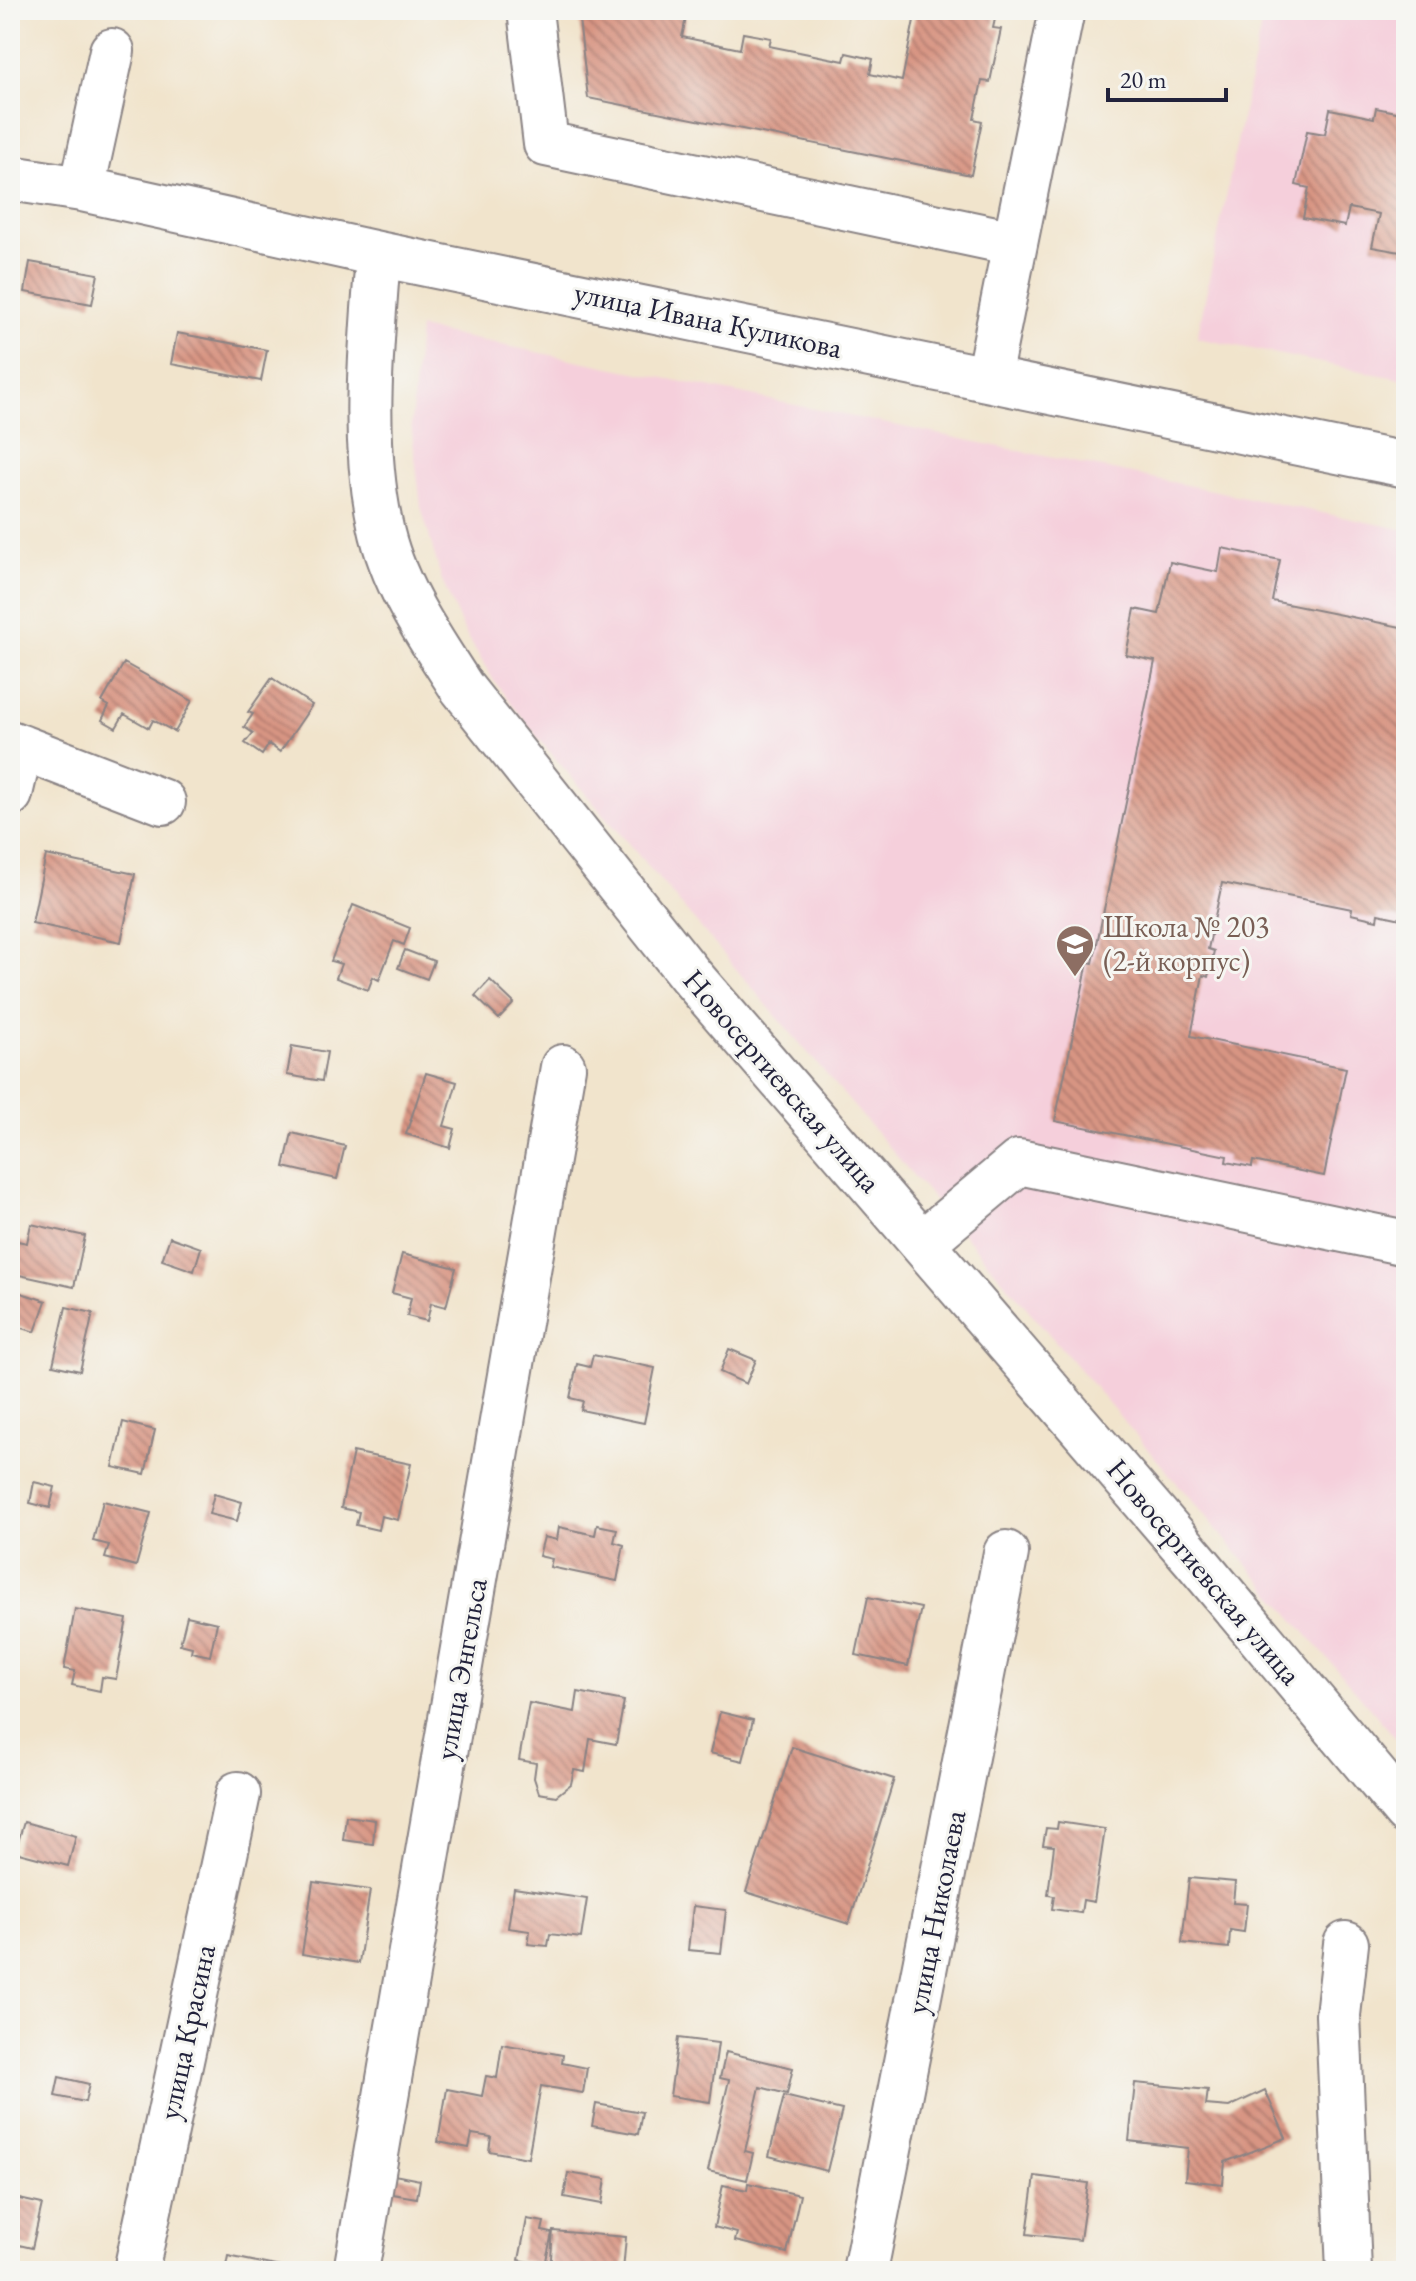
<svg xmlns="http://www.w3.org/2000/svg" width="1416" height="2281" font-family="'EB Garamond',serif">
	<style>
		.built { fill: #f5cfdb }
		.building { fill: url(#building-back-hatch) }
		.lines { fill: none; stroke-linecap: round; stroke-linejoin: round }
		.minor-casing { stroke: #8a8384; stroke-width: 48 }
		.minor { stroke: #fff; stroke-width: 44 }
		.labels { text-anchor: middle; stroke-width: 6; stroke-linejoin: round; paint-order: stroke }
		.street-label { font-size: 30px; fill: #22223b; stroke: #f6f6f2 }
		.education-label { font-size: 30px; fill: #785e54; stroke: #f6f6f2; text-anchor: start }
	</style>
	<defs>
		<pattern id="building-back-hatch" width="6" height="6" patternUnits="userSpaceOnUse" patternTransform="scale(2)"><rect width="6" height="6" fill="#d89583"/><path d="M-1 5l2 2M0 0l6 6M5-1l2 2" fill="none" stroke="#af796c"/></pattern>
	</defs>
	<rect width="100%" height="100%" fill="#f6f6f2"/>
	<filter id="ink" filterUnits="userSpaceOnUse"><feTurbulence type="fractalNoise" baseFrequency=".0125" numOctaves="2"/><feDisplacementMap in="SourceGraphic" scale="16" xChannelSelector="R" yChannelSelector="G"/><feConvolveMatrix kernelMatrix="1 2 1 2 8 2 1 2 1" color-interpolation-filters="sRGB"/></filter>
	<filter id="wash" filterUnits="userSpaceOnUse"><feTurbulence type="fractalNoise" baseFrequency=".006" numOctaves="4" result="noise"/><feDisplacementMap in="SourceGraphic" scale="32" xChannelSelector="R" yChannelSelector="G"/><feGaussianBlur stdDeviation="1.8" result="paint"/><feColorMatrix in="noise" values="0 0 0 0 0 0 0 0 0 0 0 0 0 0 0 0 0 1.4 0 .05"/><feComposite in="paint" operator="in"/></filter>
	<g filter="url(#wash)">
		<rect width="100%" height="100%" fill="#f1e4cc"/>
		<path class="built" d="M1264,10H1406V380L1197,338Z
			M419,328L1406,530V1750L537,737L494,681L464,631L442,581L421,507L411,424Z"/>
		<g id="blocks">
			<path class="building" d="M578,10H665L666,14L686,18L682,37L740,49L743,33L771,38L769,46L844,61L846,53L873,59L870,74L902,81L916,10H997L993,28L1001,29L990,82L982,81L974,119L982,121L971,175L588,98Z
				M1376,108L1406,114V253L1372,247L1379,214L1349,208L1345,226L1303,218L1309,188L1296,185L1307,131L1325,134L1330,109L1374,118Z
				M30,262L98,274L92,304L25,292Z
				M177,333L267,350L261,381L171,364Z
				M1222,548L1280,560L1272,601L1406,628V920L1378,914L1377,920L1351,914L1352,909L1222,883L1208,949L1214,951L1208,977L1203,975L1191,1036L1346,1068L1324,1176L1253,1161L1252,1167L1226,1162L1227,1156L1055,1121L1088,962L1093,963L1155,661L1126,655L1135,609L1159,614L1170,562L1218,572Z
				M124,663L192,701L175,732L153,720L149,728L124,714L116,728L102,720L109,706L102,702Z
				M272,678L312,705L280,752L269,744L262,755L245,743L253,733L244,727L253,714L248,712Z
				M46,855L135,874L121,942L32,923Z
				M353,905L410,928L404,945L394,941L379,980L373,977L368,990L336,978L341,964L331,961Z
				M405,950L434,961L427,979L398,968Z
				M490,980L514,1003L499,1019L475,996Z
				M292,1046L327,1052L322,1081L287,1075Z
				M426,1073L457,1082L444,1126L455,1129L450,1148L406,1134Z
				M292,1133L345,1146L337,1179L284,1167Z
				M31,1224L85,1236L74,1287L10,1273L13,1240L27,1243Z
				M170,1237L201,1248L194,1271L162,1260Z
				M402,1254L456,1268L446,1307L431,1303L427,1321L407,1316L411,1298L392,1293Z
				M12,1290L46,1301L35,1332L10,1324Z
				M66,1307L93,1313L80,1371L53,1365Z
				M729,1349L756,1360L746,1384L720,1372Z
				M593,1355L655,1368L644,1423L581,1410L583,1401L570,1398L577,1364L590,1367Z
				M123,1422L155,1430L145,1474L113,1467Z
				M353,1452L411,1464L398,1520L381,1516L378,1530L356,1525L359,1512L341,1508Z
				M34,1482L55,1487L50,1508L30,1503Z
				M214,1494L242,1502L237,1521L209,1514Z
				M103,1501L151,1513L136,1566L105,1558L109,1545L93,1541Z
				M597,1525L617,1529L614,1542L624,1545L617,1581L550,1567L552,1559L539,1556L544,1537L557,1540L559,1527L595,1535Z
				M868,1597L921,1608L908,1666L856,1655Z
				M75,1609L127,1619L116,1679L102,1677L100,1691L72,1685L75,1671L64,1669Z
				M187,1616L217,1623L210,1656L191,1652L192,1647L180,1644Z
				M578,1692L624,1701L616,1744L590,1739L585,1772L574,1770L571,1784L556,1796L539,1793L534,1778L536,1763L519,1760L529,1703L575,1712Z
				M720,1712L753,1720L743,1761L710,1753Z
				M792,1747L894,1779L849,1924L746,1892Z
				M346,1816L375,1820L373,1844L343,1840Z
				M24,1822L76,1836L68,1866L15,1852Z
				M1058,1822L1105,1829L1094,1902L1083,1900L1081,1913L1052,1909L1054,1896L1048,1895L1054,1846L1043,1845L1046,1828L1057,1829Z
				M1189,1878L1235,1882L1233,1903L1247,1904L1244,1932L1230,1930L1229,1948L1182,1943Z
				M313,1882L370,1890L359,1963L302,1954Z
				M514,1888L587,1899L581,1938L550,1934L548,1946L528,1944L530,1931L508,1928Z
				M693,1906L726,1910L721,1953L688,1950Z
				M678,2038L718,2043L710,2102L670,2096Z
				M502,2044L563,2055L562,2063L587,2068L583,2093L541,2086L528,2158L489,2151L491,2137L472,2134L469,2148L438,2142L447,2089L482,2096L486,2076L497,2078Z
				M726,2052L793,2068L787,2094L760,2087L745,2151L753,2153L747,2180L708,2171L729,2080L720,2078Z
				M59,2077L89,2084L85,2102L55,2096Z
				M1135,2083L1208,2090L1206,2105L1229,2107L1265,2090L1286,2138L1225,2162L1223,2184L1185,2180L1188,2148L1129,2141Z
				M784,2096L842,2110L827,2171L769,2156Z
				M596,2104L642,2112L638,2134L592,2126Z
				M568,2173L606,2179L602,2204L564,2197Z
				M389,2174L420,2180L417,2198L386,2193Z
				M1035,2176L1088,2183L1080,2240L1027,2234Z
				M748,2183L800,2195L787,2253L735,2241L737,2233L714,2227L723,2185L747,2190Z
				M10,2197L42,2204L32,2248L10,2243Z
				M527,2219L544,2222L542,2231L552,2233L545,2265L519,2260Z
				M553,2231L626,2237L623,2271H550Z
				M228,2256L296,2270V2271H225Z"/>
		</g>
	</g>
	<g filter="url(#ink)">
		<use href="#blocks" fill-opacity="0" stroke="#8a8384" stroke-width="2"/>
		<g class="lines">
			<defs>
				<path id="minor" d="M530,10L546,144L1014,243
					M10,178L82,189L378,254L1406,465
					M82,189L112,51
					M378,254C372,344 361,434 380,524C392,584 429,637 462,688L691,976L1195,1560L1406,1812
					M988,378L1062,10
					M10,743L163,802
					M10,794L21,747
					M922,1243L1019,1162L1406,1243
					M1346,1944L1338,2015L1349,2271
					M136,2271L238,1794
					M356,2271L563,1067
					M865,2271L1006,1553"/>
			</defs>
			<use href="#minor" class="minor-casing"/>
			<use href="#minor" class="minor"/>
		</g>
	</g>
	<defs>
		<symbol id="school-pin" viewBox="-11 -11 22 30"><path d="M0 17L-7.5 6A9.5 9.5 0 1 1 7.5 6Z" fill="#8d6e63" stroke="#f6f6f2"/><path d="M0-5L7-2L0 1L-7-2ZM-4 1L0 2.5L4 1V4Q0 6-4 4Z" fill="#fff"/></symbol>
	</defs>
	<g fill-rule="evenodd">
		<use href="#school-pin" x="1053" y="922" width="44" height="60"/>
	</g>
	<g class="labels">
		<g class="street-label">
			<text transform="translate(708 320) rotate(12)" y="10">улица Ивана Куликова</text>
			<text transform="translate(782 1081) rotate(49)" y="10">Новосергиевская улица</text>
			<text transform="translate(1204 1572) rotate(50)" y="10">Новосергиевская улица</text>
			<text transform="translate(461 1669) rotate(-80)" y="10">улица Энгельса</text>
			<text transform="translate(936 1912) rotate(-79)" y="10">улица Николаева</text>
			<text transform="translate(187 2032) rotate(-78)" y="10">улица Красина</text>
		</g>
		<g class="education-label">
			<text x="1103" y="937">Школа № 203<tspan x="1103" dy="34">(2-й корпус)</tspan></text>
		</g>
	</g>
	<rect width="1416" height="2281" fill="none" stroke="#f6f6f2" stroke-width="40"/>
	<path d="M1108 88v12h118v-12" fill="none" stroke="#22223b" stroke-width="4"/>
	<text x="1120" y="88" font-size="24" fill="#22223b" stroke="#f6f6f2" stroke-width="6" paint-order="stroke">20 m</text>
</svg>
